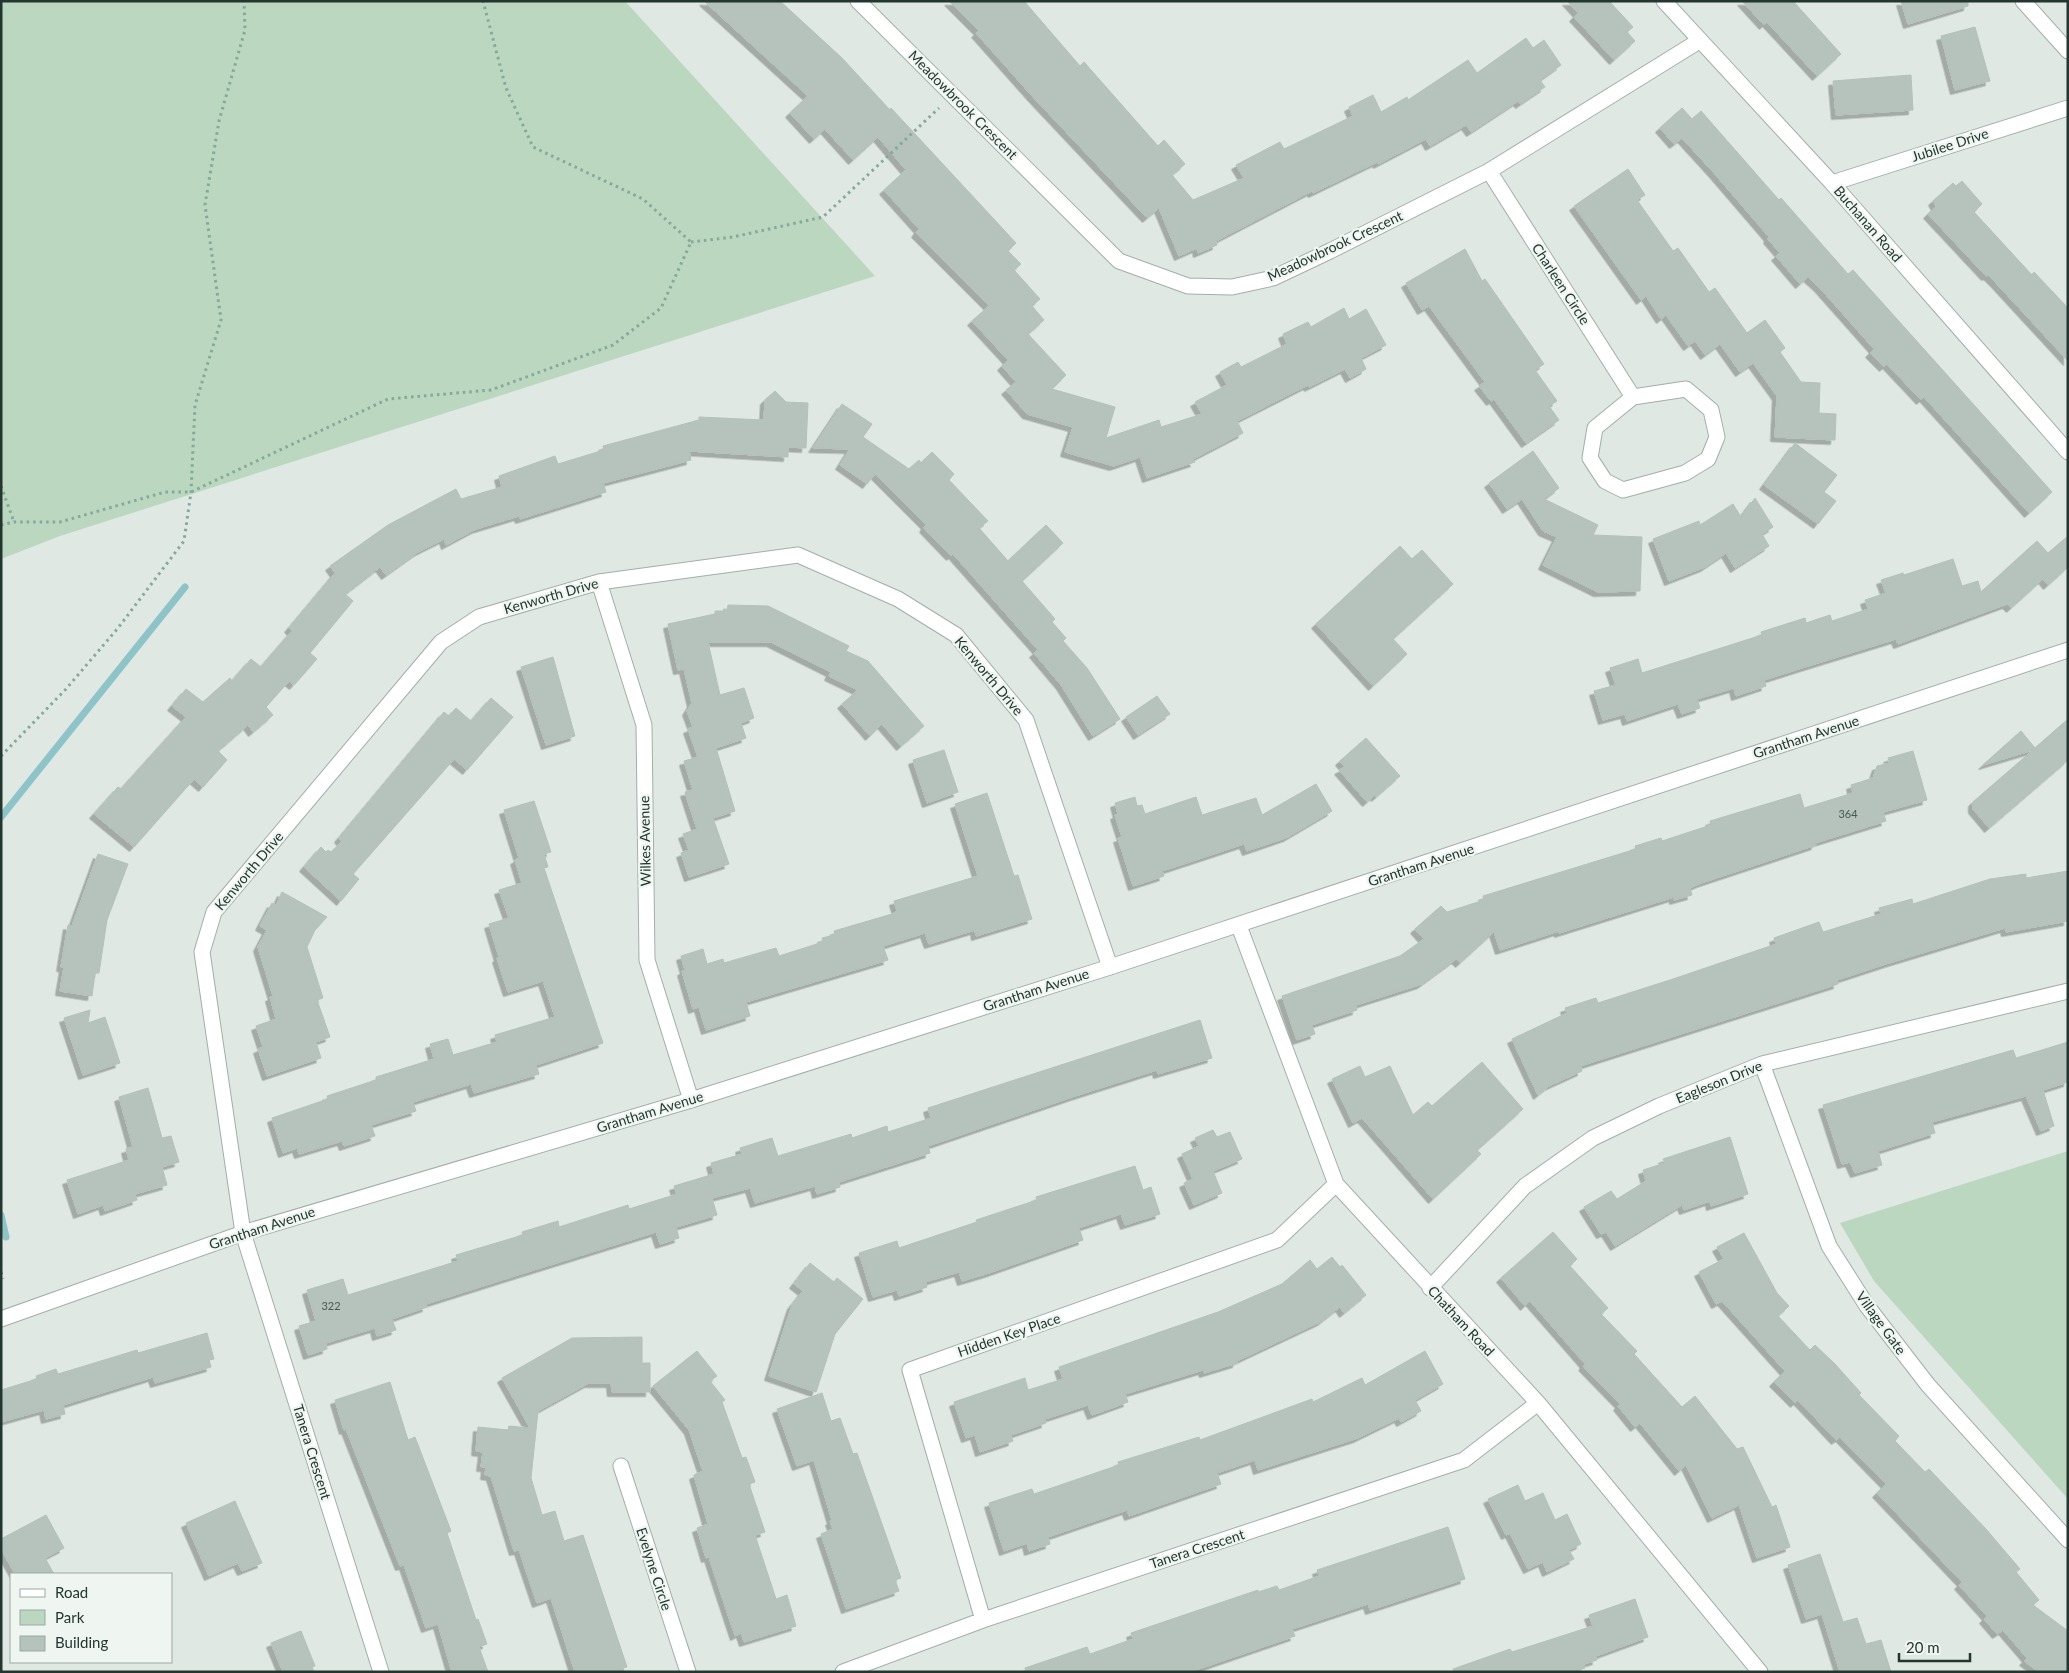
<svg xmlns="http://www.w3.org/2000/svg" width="2069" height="1673" font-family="Lato,sans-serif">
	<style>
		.green { fill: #bbd7c0 }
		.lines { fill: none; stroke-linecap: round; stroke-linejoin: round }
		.stream { stroke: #8ec4c7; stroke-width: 7 }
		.building { fill: #b5c3bc; stroke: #b3c1ba; filter: url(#shadow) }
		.minor-casing { stroke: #a3afa9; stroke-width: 17 }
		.tertiary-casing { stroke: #a3afa9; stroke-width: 17 }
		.path { stroke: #84a899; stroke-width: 3; stroke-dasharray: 2.5 4; stroke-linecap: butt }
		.minor { stroke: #fff; stroke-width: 15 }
		.tertiary { stroke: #fff; stroke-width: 15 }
		.labels { text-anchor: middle; stroke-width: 4.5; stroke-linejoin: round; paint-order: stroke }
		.number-label { font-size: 11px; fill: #485952 }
		.street-label { font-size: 14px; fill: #23362f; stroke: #eff6f2 }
	</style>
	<defs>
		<filter id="shadow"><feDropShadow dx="-4.5" dy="4.5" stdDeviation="0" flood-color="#0004"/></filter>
	</defs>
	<rect width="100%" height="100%" fill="#dfe8e3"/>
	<path class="green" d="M1,1H625L875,276L60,536L1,559Z
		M2068,1151V1499L1874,1281L1840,1223Z"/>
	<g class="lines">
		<path class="stream" d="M1,817L185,587
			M1,1215L6,1237"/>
	</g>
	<path class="building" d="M704,1H780L842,58L890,110L891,108L1016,243L1008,251L1021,264L1014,270L1040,299L1032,306L1044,320L1028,334L1066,375L1052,389L1115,407L1106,438L1159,420L1161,427L1202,414L1195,402L1227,385L1220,372L1238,362L1241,367L1287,344L1283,334L1308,322L1311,327L1344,308L1349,319L1366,309L1386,345L1361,358L1366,369L1350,378L1345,369L1309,387L1308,385L1237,421L1243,433L1193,459L1195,462L1147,478L1140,457L1114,466L1065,452L1073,427L1027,414L1006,390L1016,382L1002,366L1008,360L972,321L989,306L916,233L919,229L884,190L906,170L878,137L853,160L825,129L814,139L790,113L808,96Z
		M949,1H1024L1080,66L1084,62L1158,146L1164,140L1185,164L1172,175L1193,200L1244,178L1236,165L1280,142L1284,149L1353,116L1349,107L1373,95L1381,112L1407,97L1408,100L1468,60L1477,73L1526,38L1533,48L1544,40L1561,65L1540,80L1545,87L1520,104L1518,101L1471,132L1466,125L1430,146L1426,139L1378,164L1377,162L1313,193L1312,191L1216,241L1217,245L1198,253L1197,248L1179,256L1159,208L1147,218L1033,97L976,33L979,31Z
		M1567,1H1609L1633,27L1627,32L1635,41L1614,60L1574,17L1578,13Z
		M1742,1H1793L1841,54L1817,76L1767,22L1764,25Z
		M1901,1H1968V6L1908,24Z
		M1975,27L1990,81L1955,90L1941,36Z
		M1911,75L1913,110L1836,115L1833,81Z
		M1682,108L1692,119L1701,111L1779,200L1781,198L1848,274L1853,270L2052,492L2029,513L1924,397L1921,400L1887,364L1884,367L1870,353L1874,349L1819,287L1808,277L1800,284L1776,256L1780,253L1768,239L1769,237L1714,173L1682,138L1674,144L1660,128Z
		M1628,169L1645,195L1637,200L1673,251L1678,248L1709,292L1715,288L1747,333L1765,320L1785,348L1780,352L1801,382L1820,383L1819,413L1836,414L1835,440L1775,437L1777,396L1753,363L1740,372L1720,344L1705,355L1695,341L1688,346L1666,315L1661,319L1646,296L1641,300L1574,206Z
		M1962,181L1982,204L1974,212L2032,275L2034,272L2068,308V361L1996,283L1988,275L1986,276L1928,214L1936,206L1933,201L1953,183L1956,186Z
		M1465,249L1482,281L1485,279L1544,364L1535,370L1557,401L1549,406L1559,420L1526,443L1494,399L1491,401L1479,386L1485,382L1429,306L1422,310L1406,283Z
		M775,391L786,402L808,403L806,448L788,447V457L689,451L691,460L603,483L606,492L520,519L519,516L476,529L446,545L444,539L418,552L386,575L380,567L345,594L353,601L310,653L317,659L294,685L289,681L266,707L273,715L253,732L248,725L218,751L227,760L203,787L194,779L134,847L94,814L118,787L121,789L186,717L172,706L186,689L203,702L230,678L232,681L251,659L261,667L292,631L289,628L335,573L330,566L388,525L456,489L461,499L502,487L499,476L555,456L558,464L604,450L603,446L699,420V417L764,420L765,400Z
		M842,404L872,424L863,437L909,469L919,460L921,463L932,452L954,474L949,480L988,521L979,528L1008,561L1046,525L1063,543L1022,581L1055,619L1052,622L1066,638L1063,641L1087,668L1120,719L1093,736L1061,685L1034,653L1038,650L953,554L951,556L924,528L926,525L875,474L867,484L840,465L850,449L813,448Z
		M1795,443L1837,475L1824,492L1836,501L1818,524L1764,485Z
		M1533,451L1559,488L1544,499L1598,525L1593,535L1642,537L1640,591L1598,592L1543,565L1557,537L1543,531L1522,499L1507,509L1489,483Z
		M1755,498L1773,527L1762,534L1769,546L1735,568L1726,553L1705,567L1669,581L1653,539L1699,521L1700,525L1733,504L1741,517Z
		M2068,536V567L2048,585L2043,579L2011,608L2007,604L1898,644L1896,639L1805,667L1764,680L1766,686L1736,696L1734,688L1697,699L1700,708L1682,714L1678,704L1627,721L1625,714L1603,720L1594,691L1616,685L1610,668L1638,659L1642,673L1762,635L1761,632L1805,618L1806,623L1830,615L1832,621L1868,609L1865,600L1886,593L1881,580L1903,573L1904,575L1953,559L1962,586L1978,581L1981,592L2037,541L2048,553Z
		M1400,546L1412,559L1422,550L1453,584L1393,639L1407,654L1373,686L1316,624Z
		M728,605L768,606L849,646L846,651L868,661L924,726L901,746L882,724L870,736L842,704L858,690L829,676L831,672L771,642H708L720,695L744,688L754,718L741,723L746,738L716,748L735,811L713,818L729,864L689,877L681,853L689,850L683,834L697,829L685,792L693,790L684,761L698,757L688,729L693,727L687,711L692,703L684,669L678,670L668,624L715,614V611H727Z
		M553,657L575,736L546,745L521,667Z
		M1157,696L1170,714L1138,735L1126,717Z
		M491,698L513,717L467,770L454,759L353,874L359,879L341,901L304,867L321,847L326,852L328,850L331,852L342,842L339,838L444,712L449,716L456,708L471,721Z
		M2068,719V760L1989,828L1973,809V802L2033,750L1983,765L2021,731L2035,748Z
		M1366,738L1400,776L1376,797L1375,795L1367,802L1339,770L1345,767L1340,761Z
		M944,750L958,792L927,803L913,760Z
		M1913,751L1927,800L1883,812L1886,821L1815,843L1816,845L1701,883L1690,888L1692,895L1674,900V897L1559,933V931L1500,950L1494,932L1460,963L1456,959L1422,984L1356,1005L1357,1010L1312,1025L1315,1034L1297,1040L1282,996L1400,956L1424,939L1415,929L1441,906L1447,912L1484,900L1483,896L1636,849L1635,846L1661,838L1662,841L1711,825L1710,821L1800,794L1804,808L1853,793L1851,785L1873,778L1877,766L1890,763L1888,758Z
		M1316,784L1332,811L1288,837L1247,851L1244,844L1162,871L1164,876L1133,886L1118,838L1122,837L1115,815L1118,814L1115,803L1135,797L1137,806L1142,805L1145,814L1196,797L1202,815L1256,798L1262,815Z
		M987,793L1014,876L1018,875L1032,919L976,936L975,930L929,944L925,933L883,946L888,960L746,1002L750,1016L706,1030L699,1007L693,1009L682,971L685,970L681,956L703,949L707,964L723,959L724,963L776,948L779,956L823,942L822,938L835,935L834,931L892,914L897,911L894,901L978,876L955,804Z
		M534,801L551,852L544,854L548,867L544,868L603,1043L536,1065L539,1074L474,1093L471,1084L413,1102L416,1111L371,1125L375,1136L344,1146L342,1141L299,1154L297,1148L283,1153L272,1118L328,1099L327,1096L376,1080V1077L434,1059L430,1044L448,1039L453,1055L497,1042L495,1035L555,1017L543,981L508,992L497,958L499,957L489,924L509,918L499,890L522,883L515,860L519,858L504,810Z
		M98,854L128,864L107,920L99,973H95L92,996L60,991L64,967H61L68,925L72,926Z
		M2068,871V921L2006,932L2005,928L1889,963L1837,980L1838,984L1580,1066L1582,1071L1549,1086L1538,1095L1512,1039L1567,1013L1565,1008L1596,998L1598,1003L1673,979L1776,944L1774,938L1819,922L1823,932L1881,914L1879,908L1912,899L1913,904L1990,879L2026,874V878Z
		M282,892L327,917L315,930L307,947L323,998L317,1000L330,1037L316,1042L321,1058L267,1076L258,1049L263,1047L256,1026L276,1019L270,997L273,996L258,947L267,930L260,926L272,903L276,905Z
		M90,1010L88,1023L105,1017L120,1063L83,1075L64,1018Z
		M1200,1020L1212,1058L1158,1074L1157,1070L1075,1096L928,1146L930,1153L839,1182L840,1187L817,1194L815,1186L755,1203L750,1188L712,1198L717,1215L676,1227L679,1238L660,1244L656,1232L505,1279L426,1304L427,1307L392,1319L396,1330L377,1336L375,1328L326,1343L327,1349L308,1355L299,1326L316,1321L307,1290L343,1279L348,1295L458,1261L456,1255L523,1235L522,1232L558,1221L559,1227L628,1205L629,1209L677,1194L674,1186L714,1174L711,1163L742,1154L740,1148L772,1138L778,1156L851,1134L852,1138L887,1126L888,1132L931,1118L928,1108Z
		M2068,1042V1082L2043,1090L2054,1126L2041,1131L2026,1096L1932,1122L1935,1133L1878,1151L1882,1165L1855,1173L1850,1162L1842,1164L1823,1105L2013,1050L2016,1058Z
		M1482,1062L1523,1109L1477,1150L1481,1154L1433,1199L1362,1118L1353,1123L1332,1079L1360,1066L1365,1077L1390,1066L1413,1115L1428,1102L1432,1106Z
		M148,1088L162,1138L171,1136L179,1162L162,1167L167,1185L135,1194L137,1200L105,1211L103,1205L78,1214L67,1180L129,1160L126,1149L133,1147L119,1097Z
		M1213,1130L1217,1137L1230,1132L1242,1159L1213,1171L1222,1193L1194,1205L1184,1183L1193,1179L1182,1154L1199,1146L1195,1138Z
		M1730,1137L1748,1194L1711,1206L1710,1201L1684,1210L1682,1205L1615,1246L1606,1232L1601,1234L1584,1207L1611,1191L1617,1199L1646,1181L1643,1170L1665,1163L1663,1159Z
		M1135,1166L1143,1190L1151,1187L1160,1214L1125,1225L1121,1214L1079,1228L1083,1240L989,1273L962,1281L959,1272L925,1282L927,1287L899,1296L897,1290L873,1297L859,1253L897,1241L899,1248L977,1222L976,1220L1037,1200L1036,1197Z
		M1553,1232L1577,1259L1570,1266L1608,1308L1601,1314L1637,1351L1634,1354L1682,1407L1695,1396L1737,1449L1743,1447L1772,1507L1776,1505L1790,1547L1757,1558L1739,1505L1712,1518L1686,1465L1679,1471L1640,1423L1635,1427L1618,1406L1620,1404L1583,1366L1585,1364L1530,1301L1525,1306L1501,1278Z
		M1744,1233L1777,1293L1789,1306L1778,1316L1810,1350L1815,1345L1835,1364L1861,1393L1859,1395L1899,1436L1895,1441L1925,1472L1929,1469L1986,1529L2020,1569L2016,1572L2039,1600L2033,1605L2068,1631V1672H2039L2024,1661L2027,1658L2003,1630L1997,1634L1984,1619L1987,1616L1959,1585L1962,1582L1877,1493L1886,1484L1840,1437L1836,1440L1798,1400L1795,1403L1774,1382L1785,1371L1722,1301L1716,1304L1699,1272L1724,1259L1717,1247Z
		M1332,1257L1340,1267L1342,1265L1366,1295L1344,1313L1340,1307L1322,1321L1237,1361V1363L1204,1373L1203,1370L1125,1394L1128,1402L1092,1415L1088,1405L1045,1419L1046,1423L1011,1435L1013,1441L980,1452L975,1435L966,1438L954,1402L1025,1378L1028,1390L1063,1379L1059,1367L1218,1312L1282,1284L1310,1260L1317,1269Z
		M810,1263L834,1282L837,1278L863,1299L835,1334L816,1392L769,1376L792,1305L803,1291L794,1284Z
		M207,1333L214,1359L209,1360L211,1367L155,1383L153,1377L63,1405L65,1414L46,1419L44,1410L1,1422V1390L37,1379L36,1376L56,1369L58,1374L137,1350L138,1353Z
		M642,1337V1363H650V1392H612L611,1383H589L538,1411L531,1478L542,1515L555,1511L564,1541L583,1535L627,1667L623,1668L624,1672H575L551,1598L537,1603L519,1550L514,1551L491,1476L485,1475L486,1467H481L483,1452L476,1451L478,1427L508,1430L509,1426L530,1428L502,1378L572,1338Z
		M697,1351L717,1376L710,1381L725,1400L722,1402L742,1458L746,1457L755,1482L749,1484L765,1532L755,1535L776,1599L787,1595L796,1626L744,1642L741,1633L735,1636L709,1557L706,1558L697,1528L708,1524L694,1475L703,1471L689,1430L653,1386Z
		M1425,1351L1443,1384L1415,1400L1421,1411L1401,1422L1399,1418L1358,1438L1258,1470L1255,1460L1217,1473L1221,1484L1129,1516L1127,1510L1048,1537L1050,1544L1029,1551L1027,1543L1004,1551L989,1503L1032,1489L1034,1494L1119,1465L1118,1462L1199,1437L1200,1440L1312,1399L1313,1402L1362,1378L1365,1385Z
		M390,1382L408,1440L415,1437L451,1531L447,1533L476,1620L478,1619L487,1644L479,1647L488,1672H452L438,1624L426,1628L404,1565L400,1566L346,1429L344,1430L335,1400Z
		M822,1393L831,1421L840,1418L853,1454L857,1453L901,1578L895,1580L899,1591L846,1609L821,1534L833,1529L830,1521L832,1520L814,1460L797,1466L777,1409Z
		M1518,1485L1525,1501L1543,1493L1555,1520L1567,1514L1581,1544L1569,1550L1574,1559L1547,1572L1543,1562L1528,1569L1510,1533L1506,1535L1488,1499Z
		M235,1501L262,1563L242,1571L238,1563L209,1576L186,1523Z
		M46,1515L64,1548L45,1558L54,1574H15L1,1549V1539Z
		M1448,1527L1465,1579L1370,1610L1368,1604L1292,1629L1295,1636L1190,1672H1026L1025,1668L1087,1647L1090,1654L1133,1639L1131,1633L1258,1590V1592L1277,1586L1279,1590L1319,1576L1317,1570Z
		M1820,1554L1843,1622L1857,1618L1866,1644L1881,1640L1891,1672H1840L1822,1614L1806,1619L1788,1565Z
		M1635,1599L1648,1637L1596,1656L1597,1660L1584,1664L1585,1668L1573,1672H1454L1453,1669L1510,1649L1512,1652L1593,1626L1589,1615Z
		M301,1631L315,1666L312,1667L314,1672H283L271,1643Z"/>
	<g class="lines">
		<defs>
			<path id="minor" d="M858,1L1119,261L1188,286L1232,287L1273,278L1330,251L1489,171L1699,41
				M1664,1L1832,183L2068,452
				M2023,1L2068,51
				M1489,171L1633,397L1686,389L1711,410L1717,437L1708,459L1685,473L1623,490L1605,481L1590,458L1595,428L1633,397
				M1832,183L2068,108
				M599,582L644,725L647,960L691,1100
				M1239,926L1336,1184L1538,1403L1760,1672
				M1762,1064L1829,1246L1867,1306L1928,1385L2068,1540
				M1430,1288L1525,1186L1593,1138L1659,1106L1762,1064L2068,991
				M621,1466L688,1672
				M983,1620L910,1370L1277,1240L1336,1184
				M381,1672L243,1233L202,952L214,912L441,642L479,617L599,582L798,555L898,599L956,635L1026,720L1110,967
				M843,1672L983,1620L1464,1460L1538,1403"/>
			<path id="tertiary" d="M1,1319L243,1233L691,1100L1110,967L2068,650"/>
		</defs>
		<use href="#minor" class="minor-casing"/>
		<use href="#tertiary" class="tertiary-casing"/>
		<path class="path" d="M691,242L733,237L823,217L939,108
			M1,486L14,522
			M1,525L14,522H60L165,492H191L388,399L491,390L613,345L661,308L691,242L643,199L533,147L506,88L483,1
			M1,756L66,689L118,628L184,541L191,492L195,405L221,320L205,205L219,121L245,30L244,1
			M1,1272L3,1279"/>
		<use href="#minor" class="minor"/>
		<use href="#tertiary" class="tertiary"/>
	</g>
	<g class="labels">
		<g class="number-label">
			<text x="1848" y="818">364</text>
			<text x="331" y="1310">322</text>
		</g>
		<g class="street-label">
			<text transform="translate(963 105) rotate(45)" y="5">Meadowbrook Crescent</text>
			<text transform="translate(1950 145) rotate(-18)" y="5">Jubilee Drive</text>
			<text transform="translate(1868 224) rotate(49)" y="5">Buchanan Road</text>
			<text transform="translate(1335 246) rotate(-25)" y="5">Meadowbrook Crescent</text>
			<text transform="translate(1561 284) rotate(57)" y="5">Charleen Circle</text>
			<text transform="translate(551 596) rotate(-16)" y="5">Kenworth Drive</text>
			<text transform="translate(989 676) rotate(50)" y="5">Kenworth Drive</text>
			<text transform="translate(1806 737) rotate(-18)" y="5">Grantham Avenue</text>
			<text transform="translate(645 841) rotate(-91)" y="5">Wilkes Avenue</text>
			<text transform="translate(1421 865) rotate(-18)" y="5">Grantham Avenue</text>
			<text transform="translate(249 871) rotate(-50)" y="5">Kenworth Drive</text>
			<text transform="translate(1036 990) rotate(-18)" y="5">Grantham Avenue</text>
			<text transform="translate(1719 1082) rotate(-22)" y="5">Eagleson Drive</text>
			<text transform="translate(650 1112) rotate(-17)" y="5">Grantham Avenue</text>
			<text transform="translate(262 1228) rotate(-18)" y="5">Grantham Avenue</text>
			<text transform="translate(1461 1321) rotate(47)" y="5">Chatham Road</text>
			<text transform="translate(1881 1323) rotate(54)" y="5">Village Gate</text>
			<text transform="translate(1009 1335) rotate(-19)" y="5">Hidden Key Place</text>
			<text transform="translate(312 1452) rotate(73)" y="5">Tanera Crescent</text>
			<text transform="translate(1197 1549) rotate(-18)" y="5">Tanera Crescent</text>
			<text transform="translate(654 1569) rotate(72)" y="5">Evelyne Circle</text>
		</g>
	</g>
	<rect width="2069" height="1673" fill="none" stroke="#23362f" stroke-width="5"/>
	<rect x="10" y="1573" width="162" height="90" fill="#eff6f2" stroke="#9da9a4"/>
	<rect x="20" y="1589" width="25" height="8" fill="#ffffff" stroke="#9da9a4"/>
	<text x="55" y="1598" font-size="15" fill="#23362f">Road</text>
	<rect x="20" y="1610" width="25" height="15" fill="#bbd7c0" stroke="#9da9a4"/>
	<text x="55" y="1623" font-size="15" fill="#23362f">Park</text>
	<rect x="20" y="1636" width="25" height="15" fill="#b5c3bc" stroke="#9da9a4"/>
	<text x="55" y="1648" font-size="15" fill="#23362f">Building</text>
	<path d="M1899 1653v8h71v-8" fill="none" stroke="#23362f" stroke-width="2.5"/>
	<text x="1906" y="1653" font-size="15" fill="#23362f" stroke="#eff6f2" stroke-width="4" paint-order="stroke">20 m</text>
</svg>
